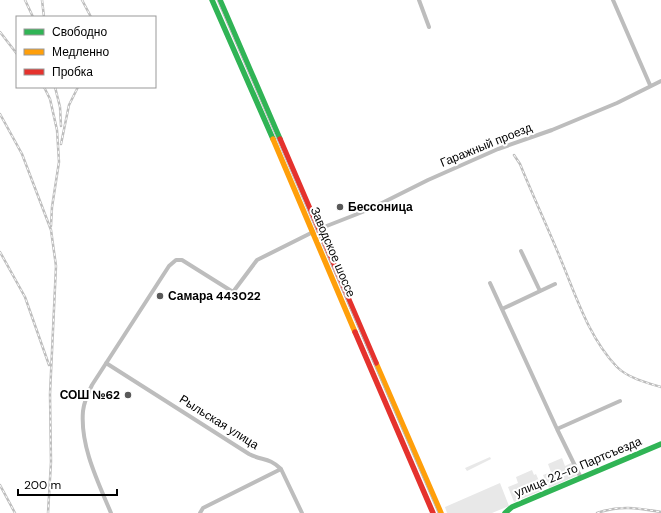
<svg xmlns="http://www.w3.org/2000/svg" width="661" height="513" font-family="'DM Sans',sans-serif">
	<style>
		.green { fill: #e8e8e8 }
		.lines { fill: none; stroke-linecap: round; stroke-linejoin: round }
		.street { stroke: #bdbdbd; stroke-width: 4 }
		.fast { stroke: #30b455; stroke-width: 5.5 }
		.slow { stroke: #ff9f0a; stroke-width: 5.5 }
		.jam { stroke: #e5322d; stroke-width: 5.5 }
		.tram { stroke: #bdbdbd; stroke-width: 1 }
		.rail-casing { stroke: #bdbdbd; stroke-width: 2.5 }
		.rail { stroke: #fff; stroke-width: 1; stroke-dasharray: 3; stroke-linecap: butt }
		.poi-dot { fill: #595959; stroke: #fff; stroke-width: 1.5 }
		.labels { text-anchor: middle; stroke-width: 4; stroke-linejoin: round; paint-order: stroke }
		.street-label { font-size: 12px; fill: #000; stroke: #fff }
		.poi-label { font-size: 12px; font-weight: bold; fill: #000; stroke: #fff; text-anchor: start }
	</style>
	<rect width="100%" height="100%" fill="#fff"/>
	<path class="green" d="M490,457L491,459L467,471L465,468Z
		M562,458L565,466L573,462L578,475L549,488L543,475L551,472L548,464Z
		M532,470L534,475L536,474L543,490L514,502L508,487L518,483L516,477Z
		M500,483L509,506L492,513H447L445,507Z"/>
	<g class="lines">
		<path class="street" d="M419,0L429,27
			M613,0L650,85
			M319,229L370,209L428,180L498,149L552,130L617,103L661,81
			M521,251L540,291
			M490,283L557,429L581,478
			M502,309L555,284
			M106,363L249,454C262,461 269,457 281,469L302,513
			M557,429L620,401
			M111,513C98,482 80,446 83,411C84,402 88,393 92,385L169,266L176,260H182L233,292L257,260L313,232
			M200,513L203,508L281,469"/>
		<path class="fast" d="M212,0L273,139
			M220,0L280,139
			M505,513L512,507L661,444"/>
		<path class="slow" d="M273,139L355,332
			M376,363L441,513"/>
		<path class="jam" d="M280,139L376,363
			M355,332L433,513"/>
		<path class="tram" d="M217,0L438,513"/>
		<defs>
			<path id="rail" d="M25,0L33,17
				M42,0L44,17
				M82,0L91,17
				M0,32L17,54
				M44,87L50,99L57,130L59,162L52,207L51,226
				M55,87L60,107L61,126
				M0,114L22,154L51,230L56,266L50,394L51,462L48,513
				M61,144L69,105L78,87
				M514,155L520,164C533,196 548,228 561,260C576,296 589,338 617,367C628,378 647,383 661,387
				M0,252L25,297L49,365
				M0,485L15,513
				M597,513C620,505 637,508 661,512"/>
		</defs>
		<use href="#rail" class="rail-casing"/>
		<use href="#rail" class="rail"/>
	</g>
	<g class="poi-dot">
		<circle cx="340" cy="207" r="4"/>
		<circle cx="160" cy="296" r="4"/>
		<circle cx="128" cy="395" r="4"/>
	</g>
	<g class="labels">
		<g class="street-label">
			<text transform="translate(486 145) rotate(-22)" y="4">Гаражный проезд</text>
			<text transform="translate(333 252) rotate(67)" y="4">Заводское шоссе</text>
			<text transform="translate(219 422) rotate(32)" y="4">Рыльская улица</text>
			<text transform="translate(578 467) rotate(-23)" y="4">улица 22-го Партсъезда</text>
		</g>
		<g class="poi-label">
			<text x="348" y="211">Бессоница</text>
			<text x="168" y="300">Самара 443022</text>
			<text x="120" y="399" text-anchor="end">СОШ №62</text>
		</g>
	</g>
	<rect x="16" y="16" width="140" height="72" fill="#ffffff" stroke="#999999"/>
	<rect x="24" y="29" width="20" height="6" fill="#30b455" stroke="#999999"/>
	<text x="52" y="36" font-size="12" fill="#000000">Свободно</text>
	<rect x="24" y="49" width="20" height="6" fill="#ff9f0a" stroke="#999999"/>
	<text x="52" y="56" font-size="12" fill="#000000">Медленно</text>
	<rect x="24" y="69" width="20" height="6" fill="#e5322d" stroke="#999999"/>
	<text x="52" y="76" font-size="12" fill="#000000">Пробка</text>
	<path d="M18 489v6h99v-6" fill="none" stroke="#000000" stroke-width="2"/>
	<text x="24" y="489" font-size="12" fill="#000000" stroke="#ffffff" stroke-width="3" paint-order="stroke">200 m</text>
</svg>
